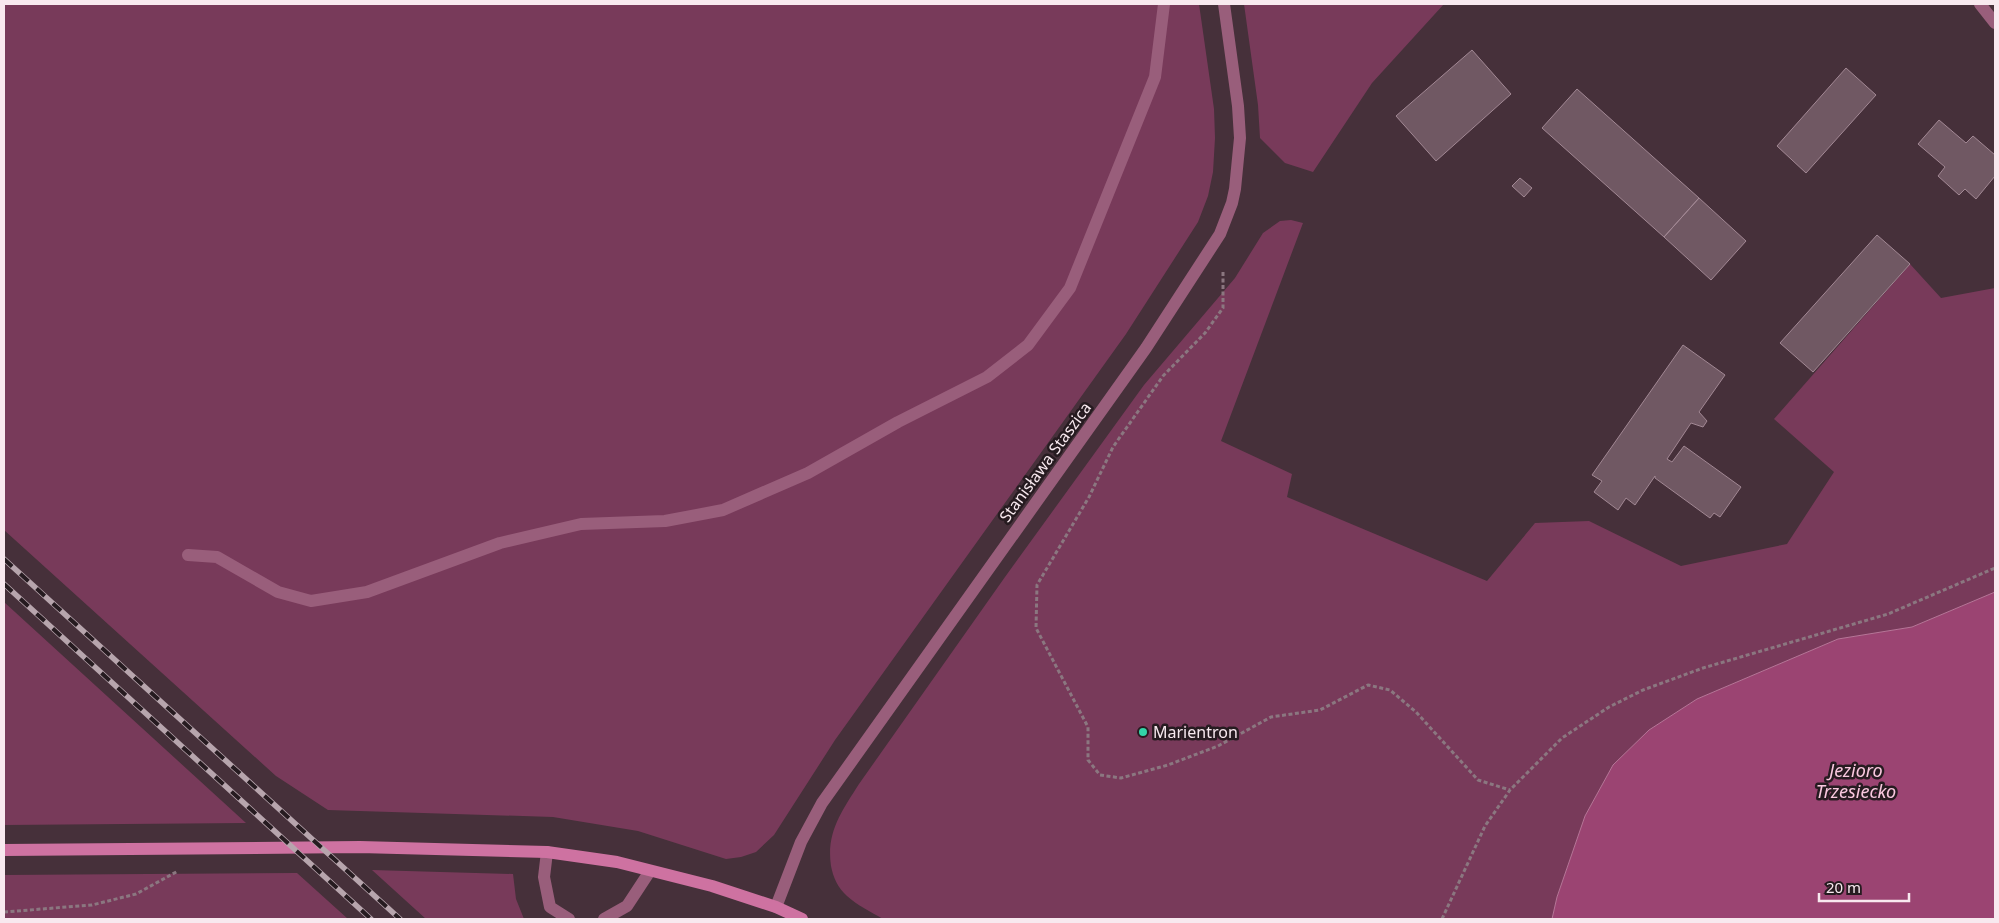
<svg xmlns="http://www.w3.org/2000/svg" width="1999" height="923" font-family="'Noto Sans',sans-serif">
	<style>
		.green { fill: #783a5a }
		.water { fill: #9b4472; stroke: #b77698 }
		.building { fill: #705863; stroke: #a28894 }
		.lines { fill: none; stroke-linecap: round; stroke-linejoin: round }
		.path { stroke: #8b7780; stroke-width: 3; stroke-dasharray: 4 2.5; stroke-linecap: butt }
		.lane { stroke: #995e7b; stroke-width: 12 }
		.street { stroke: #995e7b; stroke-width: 12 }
		.secondary { stroke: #ce72a1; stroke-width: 12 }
		.rail-casing { stroke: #b7a5ad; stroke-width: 5.5 }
		.rail { stroke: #261b20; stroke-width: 4; stroke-dasharray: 11; stroke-linecap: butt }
		.poi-dot { fill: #33d4a8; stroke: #261b20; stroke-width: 2 }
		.labels { text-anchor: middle; stroke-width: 5; stroke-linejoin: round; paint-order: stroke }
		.street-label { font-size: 16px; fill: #f8e9ef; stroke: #261b20 }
		.poi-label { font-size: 16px; fill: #f8e9ef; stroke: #261b20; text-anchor: start }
		.water-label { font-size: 18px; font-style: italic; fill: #fac8df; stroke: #261b20 }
	</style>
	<rect width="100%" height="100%" fill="#46303a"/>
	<path class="green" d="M4,4H1199L1214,109L1215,138L1213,172L1208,196L1198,222L1126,334L835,740L774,835L756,852L741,857L726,859L638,831L553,817L328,810L276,776L4,530Z
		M1244,4H1444L1372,83L1313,172L1285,163L1260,138L1258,105Z
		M1291,220L1303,223L1221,441L1292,474L1287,497L1487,581L1535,523L1589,521L1681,566L1787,544L1834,472L1774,419L1910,264L1941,298L1995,288V592L1912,627L1838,639L1697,699L1649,730L1613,765L1585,816L1557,897L1552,919H883C871,912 857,905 847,896C838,888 833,877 831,866C826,832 842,811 859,784L1005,577L1144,385L1235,278L1263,233L1280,221Z
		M4,602L246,823L4,825Z
		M372,870L513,874L516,899L524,919H426Z
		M297,873L348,919H4V875Z"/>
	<path class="water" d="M1995,592V919H1552L1557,897L1585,816L1613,765L1649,730L1697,699L1838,639L1912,627Z"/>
	<path class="building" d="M1472,50L1511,94L1436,161L1396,116Z
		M1846,68L1876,95L1806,173L1777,146Z
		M1577,89L1699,198L1664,237L1542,128Z
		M1939,120L1966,143L1973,136L1995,155V176L1976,199L1965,189L1959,195L1938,176L1945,167L1918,144Z
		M1520,178L1532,188L1524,197L1512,186Z
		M1699,198L1746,241L1711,280L1664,237Z
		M1877,235L1910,264L1813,372L1780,343Z
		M1683,345L1725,375L1699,412L1707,421L1703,427L1691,423L1667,459L1672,462L1684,446L1741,487L1720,517L1714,513L1710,518L1655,478V476L1635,505L1626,498L1618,510L1594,492L1602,481L1592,475Z"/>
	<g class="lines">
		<path class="path" d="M1223,272V308L1205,333L1163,376L1113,447L1089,497L1037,585L1036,628L1088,727V760L1100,775L1121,778L1168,765L1218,746L1271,717L1320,710L1368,685L1390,690L1416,712L1478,780L1510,790
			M4,912L92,905L136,894L178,871
			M1442,919L1485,826L1510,790L1562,738L1609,707L1643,690L1703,668L1888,614L1995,568"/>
		<path class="lane" d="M188,555L217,557L278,592L311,601L367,592L500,543L581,524L665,521L723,510L808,473L898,422L987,377L1028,345L1070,288L1155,77L1164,4
			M547,852L544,877L550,907L569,919
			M604,919L627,906L650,871"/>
		<path class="street" d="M1980,4L1995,23
			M776,907L801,842L822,803L1146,348L1220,234L1232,203L1235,189L1240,138L1238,106L1224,4"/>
		<path class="secondary" d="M4,850L360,847L547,852L617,862L712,886L776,907L802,919"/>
		<defs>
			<path id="rail" d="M4,559L400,919
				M4,584L371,919"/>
		</defs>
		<use href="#rail" class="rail-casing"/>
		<use href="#rail" class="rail"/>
	</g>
	<circle class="poi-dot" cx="1143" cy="732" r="5"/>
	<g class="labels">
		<g class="street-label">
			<text transform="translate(1045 462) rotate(-54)" y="6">Stanisława Staszica</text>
		</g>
		<g class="poi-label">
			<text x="1153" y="738">Marientron</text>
		</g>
		<g class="water-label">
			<text x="1856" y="777">Jezioro<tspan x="1856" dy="21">Trzesiecko</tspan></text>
		</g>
	</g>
	<rect width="1999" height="923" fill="none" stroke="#f8e9ef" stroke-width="10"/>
	<path d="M1819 893v8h90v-8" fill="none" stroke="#f8e9ef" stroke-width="2.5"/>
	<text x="1826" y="893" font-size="15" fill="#f8e9ef" stroke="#261b20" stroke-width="4" paint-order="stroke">20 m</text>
</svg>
